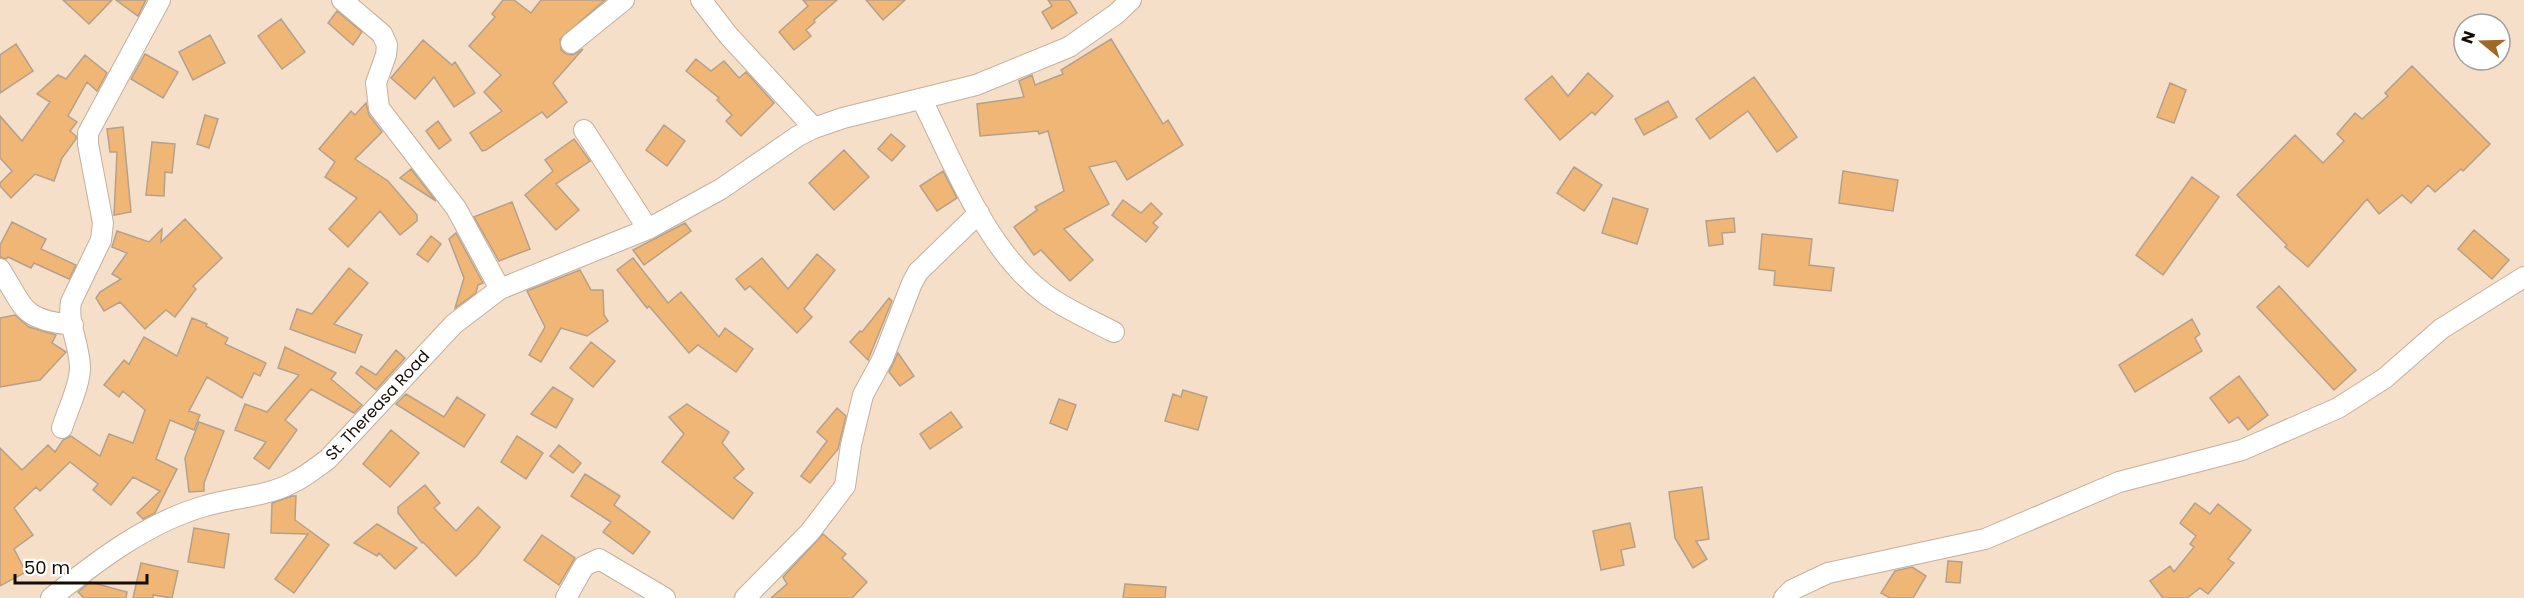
<svg xmlns="http://www.w3.org/2000/svg" width="2524" height="598" font-family="Poppins,sans-serif">
	<style>
		.building { fill: #f0b676; stroke: #b5a08a; stroke-width: 1.5 }
		.lines { fill: none; stroke-linecap: round; stroke-linejoin: round }
		.street-casing { stroke: #c5b09a; stroke-width: 22 }
		.street { stroke: #fff; stroke-width: 20 }
		.labels { text-anchor: middle; stroke-width: 4.5; stroke-linejoin: round; paint-order: stroke }
		.street-label { font-size: 16px; fill: #140d06; stroke: #fff }
	</style>
	<rect width="100%" height="100%" fill="#f5dfc8"/>
	<path class="building" d="M63,0H112L89,24Z
		M116,0H146L138,16Z
		M503,0H514L531,13L541,0H605L560,39L561,50L566,54L573,55L583,49L553,83L567,102L547,118L542,112L486,150L482,151L470,133L502,111L484,92L501,75L469,46L495,17L492,14Z
		M803,0H837L814,20L815,22L806,30L811,36L794,50L779,32L808,6Z
		M866,0H905L883,20Z
		M1048,0H1069L1077,13L1052,29L1042,12L1052,6Z
		M337,11L362,32L353,45L328,23Z
		M281,19L305,52L282,69L258,36Z
		M210,35L225,63L193,80L179,52Z
		M1111,39L1163,124L1168,120L1183,145L1127,180L1116,161L1089,167L1109,204L1064,229L1093,260L1070,281L1041,250L1034,255L1014,227L1037,210L1035,207L1064,191L1048,131L1039,134L1038,131L980,136L977,104L1024,97L1019,81L1032,75L1035,85L1063,74L1061,70Z
		M423,40L452,65L455,62L475,93L454,107L434,77L415,99L391,78Z
		M16,44L33,71L0,93V55Z
		M145,54L178,72L163,98L131,79Z
		M85,55L107,73L97,91L87,82L68,116L77,122L70,131L76,136V139L62,158L54,181L35,174L11,198L0,186V183L12,171L0,158V116L22,141L50,102L37,94L58,75L66,79Z
		M696,59L711,71L724,61L739,78L746,72L774,103L741,136L726,121L732,115L717,100L719,98L686,71Z
		M2412,66L2490,144L2463,171L2461,169L2435,192L2428,185L2411,203L2402,195L2379,214L2367,199L2308,267L2285,247L2287,245L2237,195L2295,135L2323,163L2344,141L2337,134L2355,113L2362,119L2388,96L2385,93Z
		M1588,73L1613,96L1595,115L1592,112L1560,140L1525,99L1552,76L1568,96Z
		M1754,77L1797,137L1777,152L1748,111L1710,139L1696,119Z
		M2170,83L2186,90L2174,123L2157,117Z
		M1668,101L1677,117L1644,135L1635,119Z
		M366,103L369,115L382,132L355,159L388,181L417,215V221L400,235L380,211L348,247L329,229L357,198L325,177L335,162L319,149L351,111L355,115Z
		M205,115L218,119L209,148L197,144Z
		M438,121L451,140L439,149L426,131Z
		M664,125L685,141L667,166L646,150Z
		M123,127L131,212L114,215L117,152H110L107,129Z
		M891,134L905,146L892,161L878,149Z
		M574,139L590,161L556,184L579,210L556,230L525,195L553,171L545,160Z
		M152,142L175,144L172,173L165,172L164,196L146,195Z
		M844,150L869,177L834,210L809,183Z
		M1574,167L1602,185L1584,211L1557,193Z
		M411,169L436,201L400,178Z
		M943,171L957,198L937,211L920,186Z
		M1843,171L1898,180L1893,211L1839,203Z
		M2192,177L2219,197L2163,275L2136,255Z
		M1613,198L1648,209L1637,244L1602,233Z
		M1123,200L1141,213L1151,203L1162,214L1153,223L1158,227L1146,242L1112,215Z
		M512,202L530,249L499,261L474,217Z
		M1734,218L1735,232L1722,233L1723,244L1709,246L1706,221Z
		M185,219L222,258L193,286L196,289L175,317L166,310L145,329L120,302L104,311L96,298L100,292L121,279L112,274L127,253L112,247L117,231L149,242L162,229L161,242Z
		M12,222L46,239L41,249L76,265L69,279L34,263L31,268L8,257L6,259L0,257V245Z
		M685,223L691,231L644,265L633,250Z
		M2474,230L2509,260L2492,279L2458,249Z
		M456,233L483,283L478,285L476,293L455,308L464,278L449,239Z
		M1762,234L1812,239L1809,265L1834,268L1831,291L1774,285L1775,271L1759,269Z
		M431,236L441,244L428,262L417,254Z
		M817,254L835,270L804,309L812,317L797,333L750,286L745,290L736,279L762,258L788,289Z
		M633,258L668,303L681,292L719,337L725,328L753,349L736,372L698,345L689,353L649,306L647,308L617,270Z
		M349,268L368,283L334,324L362,335L355,353L290,329L297,309L312,314Z
		M580,270L591,290H603L604,315L608,321L587,336L561,328L541,362L529,355L545,327L527,291Z
		M2279,286L2356,370L2334,390L2257,307Z
		M889,298L892,301L868,360L850,342L860,331L862,332Z
		M15,315L29,327L56,335L52,343L66,352L40,380L0,387V318Z
		M192,318L207,324L206,326L228,338L225,344L266,363L260,376L254,373L242,398L207,377L189,411L200,415L194,430L170,420L156,459L177,469L155,513L143,519L137,513L160,491L133,477L111,505L93,490L98,484L70,462L40,491L36,487L14,508L33,535L14,549L26,572L0,586V448L22,470L48,445L55,452L63,440L71,436L100,456L109,434L133,443L145,410L123,391L119,397L104,385L124,360L129,364L144,337L177,356Z
		M2192,319L2200,334L2195,338L2202,351L2135,392L2119,365Z
		M591,342L615,361L593,387L570,368Z
		M285,347L336,373L331,379L362,405L354,413L311,389L285,420L297,430L269,469L254,458L266,442L235,430L245,404L267,412L299,375L278,368Z
		M396,350L405,358L376,390L356,373L361,366L376,375Z
		M898,353L914,376L900,386L889,372Z
		M2239,376L2268,415L2248,430L2238,417L2229,423L2210,398Z
		M553,387L573,399L556,428L531,414Z
		M1183,390L1207,397L1198,430L1165,421L1173,394L1181,397Z
		M406,394L444,417L457,397L485,415L464,447L396,404Z
		M1059,399L1076,405L1067,430L1050,423Z
		M687,404L729,432L722,443L744,469L734,478L753,493L733,519L662,462L684,434L669,417Z
		M837,408L846,416L838,449L810,483L801,476L827,441L817,432Z
		M951,412L962,427L930,449L920,434Z
		M199,422L224,431L204,483V491L189,492L185,458Z
		M391,430L419,453L390,487L363,464Z
		M517,436L543,453L526,479L501,462Z
		M559,445L581,463L573,473L550,456Z
		M585,474L620,496L614,505L650,532L633,554L603,532L611,522L571,496Z
		M425,485L440,503L434,508L456,531L478,507L500,527L476,557L456,576L423,542L422,543L398,513V507Z
		M1702,487L1709,539L1696,541L1707,559L1693,568L1675,538L1669,492Z
		M292,496H296L295,520L329,545L294,593L275,579L308,534L271,533L272,503Z
		M2195,503L2210,514L2218,504L2251,530L2228,559L2234,563L2208,594L2200,588L2187,598H2163L2150,581L2170,566L2174,572L2194,547L2190,544L2196,536L2180,523Z
		M1630,523L1635,547L1621,550L1624,565L1601,570L1593,531Z
		M377,524L417,548L395,569L379,553L377,556L354,543Z
		M194,528L229,534L224,568L188,562Z
		M823,534L846,554L842,558L867,582L852,598H771L787,584L783,577Z
		M542,535L575,558L559,585L524,560Z
		M1948,561L1962,562L1960,583L1946,582Z
		M141,563L178,571L172,598L153,595V598H133Z
		M1912,567L1926,576L1913,598H1890L1881,593L1895,571Z
		M90,582L127,592L126,598H84L78,592Z
		M1125,584L1166,587L1165,598H1123Z"/>
	<g class="lines">
		<defs>
			<path id="street" d="M342,0L382,34L387,45L386,55L376,83L379,108L456,208L500,289
				M701,0L728,35L814,128
				M571,43L624,0
				M922,100C954,164 986,250 1045,294C1065,309 1091,320 1114,332
				M584,130L648,229
				M0,269C25,309 22,320 73,325
				M62,428C67,412 80,385 80,368C80,346 67,323 71,302L101,240L103,223L88,144V133L160,0
				M51,598C97,561 148,522 205,506C234,497 267,497 294,482C306,476 317,467 328,459L454,324L500,289L648,229L721,189L798,136L814,128L843,118L976,85L1069,47L1116,14L1131,0
				M566,598L584,566L599,559L665,598
				M745,598L810,532L845,486L851,445L863,395L883,358L912,283L918,272L979,213
				M1784,598L1792,590L1828,573L1985,539L2119,482L2242,450L2338,408L2385,378L2441,329L2524,277"/>
		</defs>
		<use href="#street" class="street-casing"/>
		<use href="#street" class="street"/>
	</g>
	<g class="labels">
		<g class="street-label">
			<text transform="translate(377 405) rotate(-47)" y="6">St. Thereasa Road</text>
		</g>
	</g>
	<g transform="translate(2482 42) rotate(289)"><circle r="28" fill="#ffffff" stroke="#a19e9b" stroke-width="1.5"/>
	<path d="M0-4.5L10 22L0 15L-10 22Z" fill="#a06a24"/>
	<text y="-9" font-size="16" font-weight="bold" text-anchor="middle" fill="#140d06">N</text>
	</g>
	<path d="M15 574v9h132v-9" fill="none" stroke="#140d06" stroke-width="3"/>
	<text x="24" y="574" font-size="18" fill="#140d06" stroke="#ffffff" stroke-width="4.5" paint-order="stroke">50 m</text>
</svg>
